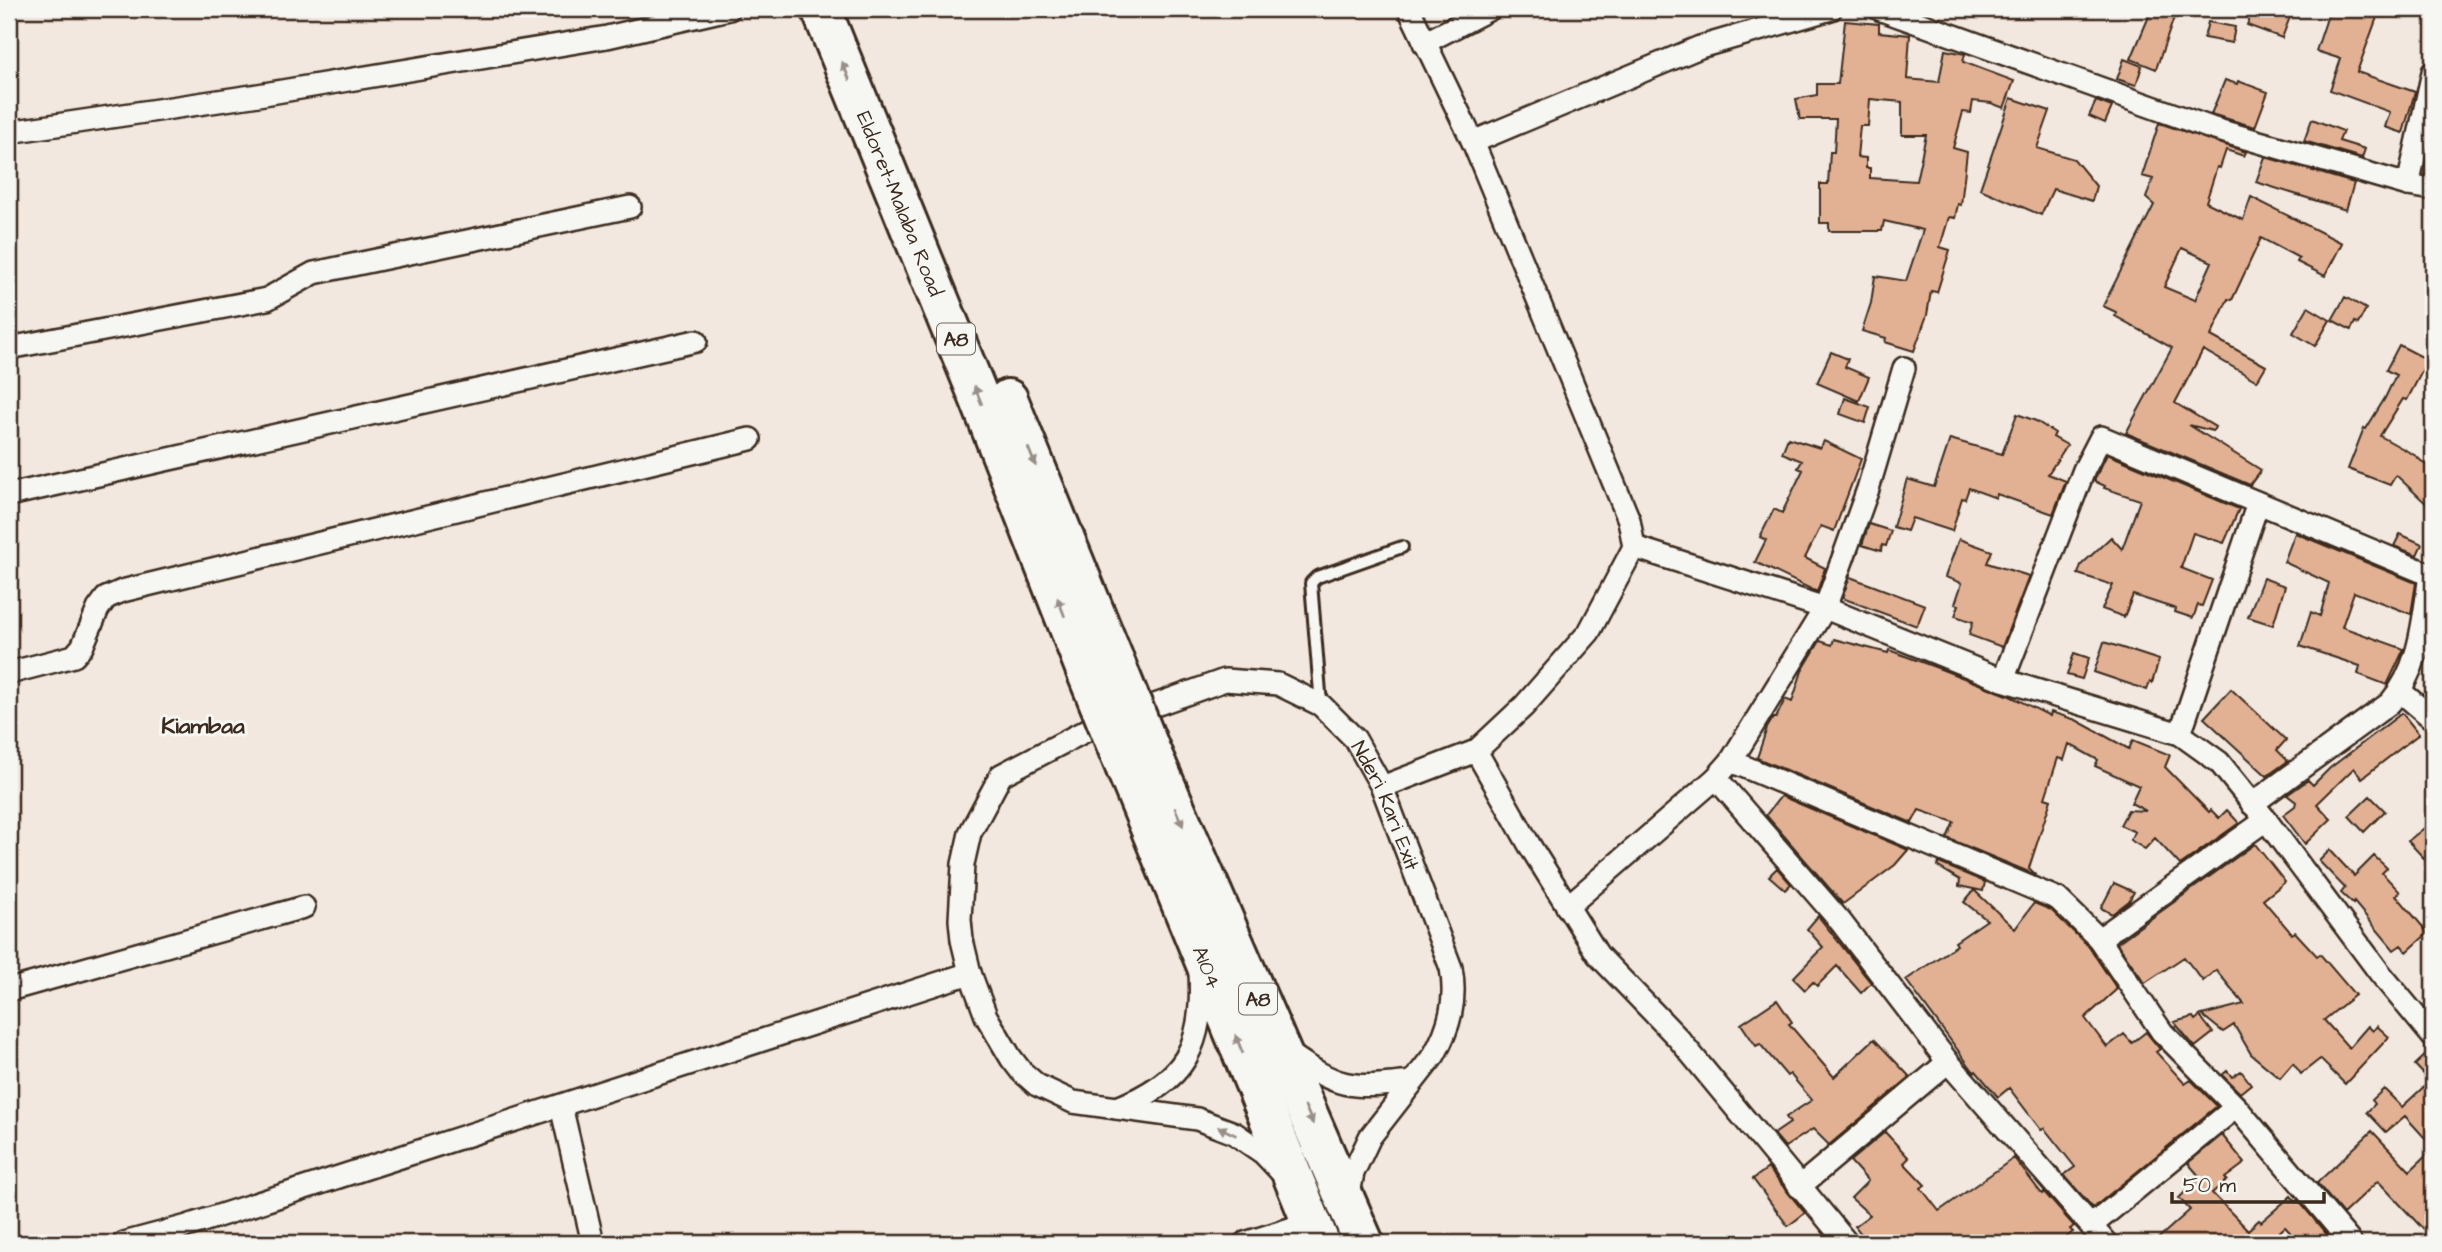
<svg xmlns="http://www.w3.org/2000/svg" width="2442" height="1252" font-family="'Architects Daughter',sans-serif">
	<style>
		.building { fill: #e2b194; stroke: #3b2a1e; stroke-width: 2; fill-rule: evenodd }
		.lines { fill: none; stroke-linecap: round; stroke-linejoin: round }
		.lane-casing { stroke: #3b2a1e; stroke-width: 16 }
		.street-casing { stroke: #3b2a1e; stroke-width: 26 }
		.highway-casing { stroke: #3b2a1e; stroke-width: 44 }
		.lane { stroke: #f6f6f2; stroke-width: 10 }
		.street { stroke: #f6f6f2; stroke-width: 21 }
		.highway { stroke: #f6f6f2; stroke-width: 38 }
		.highway-bridge-casing { stroke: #3b2a1e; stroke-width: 44; stroke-linecap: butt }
		.highway-bridge { stroke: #f6f6f2; stroke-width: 38 }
		.oneway { fill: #989088 }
		.labels { text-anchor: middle; stroke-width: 6; stroke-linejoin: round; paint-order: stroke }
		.shield { fill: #f6f6f2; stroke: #73675e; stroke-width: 2 }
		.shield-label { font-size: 19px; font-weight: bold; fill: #3b2a1e }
		.street-label { font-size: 21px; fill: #3b2a1e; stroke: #f6f6f2 }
		.neighbourhood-label { font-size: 23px; font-weight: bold; fill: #3b2a1e; stroke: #f6f6f2 }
	</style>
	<rect width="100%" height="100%" fill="#f2e8df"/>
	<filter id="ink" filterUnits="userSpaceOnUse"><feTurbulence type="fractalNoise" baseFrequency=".0143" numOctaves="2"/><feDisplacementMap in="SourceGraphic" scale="14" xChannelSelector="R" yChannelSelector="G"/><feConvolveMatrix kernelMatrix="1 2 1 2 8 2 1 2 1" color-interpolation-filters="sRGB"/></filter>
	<g filter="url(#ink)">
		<path class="building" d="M2152,9H2177L2156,69L2131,59Z
			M2253,9H2293L2282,38L2247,25Z
			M2330,9H2380L2357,72L2415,92L2403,133L2385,127L2390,112L2330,90L2341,59L2316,51Z
			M1845,21L1879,24V32L1910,35L1907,79L1939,82L1945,50L1965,54L1963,62L2014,81L2004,108L1991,103L1973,101L1971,113L1963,112L1953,148L1967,152L1961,205L1958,204L1955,218L1949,217L1940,247L1950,250L1937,292L1931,291L1927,315L1914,351L1885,342L1886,338L1862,331L1871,303L1875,276L1906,281L1923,230L1884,221L1882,231H1829V223H1820V184H1828L1830,152H1834L1836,119H1800L1796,99L1817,95V84H1838ZM1870,99L1902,102V135H1926L1916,181L1870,178V168H1866V158L1857,157L1860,126H1868Z
			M2208,22L2235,27L2232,43L2204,38Z
			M2124,59L2142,66L2136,85L2117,79Z
			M2225,80L2237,84L2238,81L2268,92L2255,127L2211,114Z
			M2011,98L2050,111L2037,148L2074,159L2096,186L2092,201L2053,189L2041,215L1980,189Z
			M2096,101L2112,107L2105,123L2089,116Z
			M2312,119L2343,131L2339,141L2365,149L2362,158L2304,141Z
			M2159,123L2246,152L2244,156L2226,150L2220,168L2217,167L2206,202L2243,220L2251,197L2342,243L2325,276L2297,262L2299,258L2261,238L2232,300L2228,299L2211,336L2266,366L2257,381L2203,350L2175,403L2215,427L2213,431L2189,425L2261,470L2250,485L2126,433L2172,348L2115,316L2116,312L2103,306L2154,205L2146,198L2153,179L2142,176ZM2182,248L2212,262L2195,300L2164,287Z
			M2265,157L2354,183L2346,210L2256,182Z
			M2345,297L2366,309L2358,324L2355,322L2351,330L2332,320Z
			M2308,307L2330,320L2315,346L2293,333Z
			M2399,345L2428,360L2407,400L2403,399L2380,436L2416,456L2433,472V510L2396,475L2390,485L2348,469L2364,428L2366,429L2385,398L2396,375L2386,370Z
			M1831,352L1848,359L1845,367L1869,377L1859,401L1817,383Z
			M1845,398L1870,407L1865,423L1840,414Z
			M2017,414L2036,421L2055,433L2053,437L2067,445L2048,474L2066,481L2053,514L1997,494L1996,498L1969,488L1965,499L1962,498L1952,531L1912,518L1907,531L1893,527L1907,479L1934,487L1950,439L2002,454Z
			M1788,438L1820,448L1824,441L1861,459L1834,531L1821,526L1805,558L1825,568L1817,592L1755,562L1766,540L1760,537L1774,509L1782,513L1803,470L1798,468L1802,461L1782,453Z
			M2107,454L2239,509L2224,543L2193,533L2181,568L2212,580L2202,606L2198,605L2193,618L2175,612L2176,609L2133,595L2124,617L2102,609L2113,585L2078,574L2081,565L2111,537L2122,549L2140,500L2104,488L2105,486L2094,481Z
			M1869,524L1891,531L1886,546L1882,545L1881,551L1862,545Z
			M2295,533L2416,583L2411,614L2354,592L2342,627L2404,649L2387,685L2358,674L2360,666L2300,646L2311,612L2320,616L2329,583L2284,562Z
			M2400,534L2422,544L2417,555L2394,546Z
			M1959,539L1992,551L1987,563L2029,576L2002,647L1969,635L1973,622L1955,616L1959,605L1955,604L1962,583L1945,577Z
			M1850,577L1925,605L1917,626L1842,598Z
			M2263,578L2285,586L2273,625L2248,617Z
			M1834,639L1888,653L1889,650L1943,670L2010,696L2050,716L2051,712L2076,720L2129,749L2133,740L2170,755L2165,767L2209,812L2211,810L2219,818L2227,810L2239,823L2180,865L2155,838L2145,849L2130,840L2135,832L2120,825L2128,810L2146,811L2131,803L2139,786L2095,766L2098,760L2069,744L2064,760L2058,758L2045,798L2051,800L2029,868L2036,875L1947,838L1954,822L1919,810L1912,823L1757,758L1767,728L1773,718H1776L1785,699L1792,702L1802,671L1820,641L1832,645Z
			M2104,642L2159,660L2152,683L2150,682L2147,690L2094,672Z
			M2074,653L2089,658L2082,679L2067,675Z
			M2231,689L2286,740L2277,750L2288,761L2267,776L2204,718Z
			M2402,713L2419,734L2362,778L2354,768L2317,804L2331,819L2305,844L2283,815L2295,806L2296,802L2287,795L2308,780L2313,785L2330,768Z
			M1781,796L1906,849L1908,850L1895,865L1843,904L1766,815Z
			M2370,796L2385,811L2364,832L2349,816Z
			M2433,821V868L2408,841Z
			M2255,844L2285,882L2263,900L2292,934L2295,932L2317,956L2320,954L2355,995L2324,1020L2349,1048L2368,1026L2373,1031L2377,1026L2389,1037L2345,1084L2320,1059L2301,1074L2293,1063L2280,1078L2251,1054L2234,1025L2223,1032L2202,1015L2244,1004L2216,970L2203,981L2184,957L2145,983L2117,943Z
			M2330,850L2354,876L2374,856L2387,868L2382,873L2400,892L2396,895L2428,933L2407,952L2401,945L2394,950L2354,902L2353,904L2341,893L2345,888L2319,861Z
			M1939,863L1985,882L1983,891L1959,886L1960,880L1937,866Z
			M1777,868L1791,884L1785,890L1769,876Z
			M2114,883L2134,892L2129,901L2112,914L2101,908Z
			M1974,890L2015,929L2034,903L2051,910L2089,947L2117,989L2085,1018L2107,1047L2124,1034L2132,1043L2146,1032L2160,1049L2156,1052L2185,1084L2191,1080L2217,1106L2093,1208L2064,1175L2075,1167L2044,1128L2041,1130L2009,1088L1998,1097L1976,1071L1974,1072L1906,980L1957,945L1955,942L1987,920L1964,902Z
			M1818,916L1871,983L1861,993L1837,966L1817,986L1813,982L1805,990L1793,978L1823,947L1807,929Z
			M1777,1000L1792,1022L1789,1024L1834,1077L1874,1039L1910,1077L1829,1145L1813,1129L1785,1147L1774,1134L1790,1123L1786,1117L1812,1100L1790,1074L1787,1076L1760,1044L1756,1046L1741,1024Z
			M2200,1016L2213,1033L2195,1047L2174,1022L2193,1017L2195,1020Z
			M2431,1050H2433V1147L2405,1116L2386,1132L2367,1112L2375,1104L2372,1100L2384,1089L2402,1107L2430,1081L2415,1065Z
			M2227,1071L2232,1077L2241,1071L2251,1084L2240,1093L2222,1075Z
			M2372,1131L2410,1171L2433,1149V1222L2424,1230L2378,1181L2343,1214L2317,1183Z
			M1885,1132L1909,1158L1904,1163L1925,1185L1921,1188L1939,1211L2014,1158L2042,1194L2044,1192L2074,1226L2070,1229L2073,1232L2059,1243H1868L1855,1226L1870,1215L1851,1198L1868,1181L1850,1161Z
			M2222,1135L2245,1163L2225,1178L2227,1180L2212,1193L2248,1230L2259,1220L2261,1222L2291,1196L2296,1202L2298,1200L2334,1243H2300L2285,1227L2267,1243H2153L2190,1210L2179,1198L2200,1177L2188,1163Z
			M1768,1168L1805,1213L1788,1226L1753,1179Z"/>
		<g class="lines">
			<defs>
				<path id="lane" d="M1321,705L1311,583L1317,577L1402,547"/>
				<g id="street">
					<path d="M1879,9L2211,128L2408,185L2433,189"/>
					<path d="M1424,43L1490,9"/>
					<path d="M9,132L252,96L607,37L729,9"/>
					<path d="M1473,142L1700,47L1831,9"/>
					<path d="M2408,185L2433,72"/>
					<path d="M9,348L267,299L314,273L630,207"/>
					<path d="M9,495L696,341"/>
					<path d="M1634,547L1825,608L2003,680L2180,734L2219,762L2266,820L2380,973L2433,1037"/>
					<path d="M9,673L74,656L82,647L98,609L106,598L122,591L750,439"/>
					<path d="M2003,680L2084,470L2101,437L2433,576"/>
					<path d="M2400,691L2433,719"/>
					<path d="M2180,734L2258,503"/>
					<path d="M1476,751L1530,846L1598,955L1678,1038L1847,1243"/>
					<path d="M1731,761L2058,899L2099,939"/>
					<path d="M1716,778L1840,921L1948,1062L2106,1243"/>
					<path d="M1382,787L1476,751L1524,706L1589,632L1634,547L1629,520L1473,142L1409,9"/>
					<path d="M2252,804L2390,703C2421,667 2423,620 2430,575"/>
					<path d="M2266,820L2099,939L2162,1032L2236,1107L2351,1243"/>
					<path d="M1567,907L1716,778L1731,761L1825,608L1868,489L1904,368"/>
					<path d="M9,990L304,907"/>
					<path d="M1287,1052C1340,1089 1348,1089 1412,1082"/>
					<path d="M561,1106L593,1243"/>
					<path d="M1117,1108C1186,1081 1204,1046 1200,973"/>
					<path id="s1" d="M1282,1173L1263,1153L1234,1133L1197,1119L1073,1102L1037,1085L1021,1071L1011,1058L986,1016L970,973L962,940L960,920L963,864L970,833L1001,775L1091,728L1225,680L1278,684L1321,705L1355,739L1382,787L1451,968C1457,1000 1450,1027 1434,1055L1370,1137L1353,1173L1348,1199"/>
					<path d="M1799,1187L1948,1062"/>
					<path d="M2091,1226L2236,1107"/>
					<path d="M124,1243L184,1227L970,973"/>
					<path d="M1245,1243L1312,1222"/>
				</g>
				<g id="highway">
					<path id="s2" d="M821,9L980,400L1086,671"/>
					<path d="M1008,399L1114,660"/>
					<path d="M1152,754L1364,1243"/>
					<path id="s3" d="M1126,769L1320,1243"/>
				</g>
			</defs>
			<use href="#lane" class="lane-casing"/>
			<use href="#street" class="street-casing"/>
			<use href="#highway" class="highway-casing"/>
			<use href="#lane" class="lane"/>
			<use href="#street" class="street"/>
			<use href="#highway" class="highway"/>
			<defs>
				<path id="highway-bridge" d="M1114,660L1152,754
					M1086,671L1126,769"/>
			</defs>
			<use href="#highway-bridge" class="highway-bridge-casing"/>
			<use href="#highway-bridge" class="highway-bridge"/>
		</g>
		<defs><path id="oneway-solid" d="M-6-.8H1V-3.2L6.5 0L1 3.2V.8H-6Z" transform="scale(1.75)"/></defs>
		<g class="oneway">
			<use href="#oneway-solid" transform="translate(846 71) rotate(-112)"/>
			<use href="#oneway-solid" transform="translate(978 395) rotate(-112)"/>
			<use href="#oneway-solid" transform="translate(1032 457) rotate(68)"/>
			<use href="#oneway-solid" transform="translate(1061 607) rotate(-111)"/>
			<use href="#oneway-solid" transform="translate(1179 817) rotate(66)"/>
			<use href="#oneway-solid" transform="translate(1239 1044) rotate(-112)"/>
			<use href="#oneway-solid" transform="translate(1309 1115) rotate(66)"/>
			<use href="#oneway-solid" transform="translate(1227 1131) rotate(-154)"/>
		</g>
	</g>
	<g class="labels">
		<g class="shield">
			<rect x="937" y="323.5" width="38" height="31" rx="5"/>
			<rect x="1239" y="983.5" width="38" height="31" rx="5"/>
		</g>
		<g class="shield-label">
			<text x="956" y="346">A8</text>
			<text x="1258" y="1006">A8</text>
		</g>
		<g class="street-label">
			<text dy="7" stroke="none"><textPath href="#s2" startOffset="210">Eldoret-Malaba Road</textPath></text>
			<text dy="7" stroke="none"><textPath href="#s1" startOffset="1074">Nderi Kari Exit</textPath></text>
			<text dy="7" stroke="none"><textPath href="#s3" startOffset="214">A104</textPath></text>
		</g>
		<g class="neighbourhood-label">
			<text x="203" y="733">Kiambaa</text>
		</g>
	</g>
	<rect width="2442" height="1252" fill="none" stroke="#f6f6f2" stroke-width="35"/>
	<rect x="18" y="18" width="2407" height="1217" fill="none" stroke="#3b2a1e" stroke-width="2.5" filter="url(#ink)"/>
	<path d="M2172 1192v10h152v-10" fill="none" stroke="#3b2a1e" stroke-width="3.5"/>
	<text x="2183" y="1192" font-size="21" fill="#3b2a1e" stroke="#f6f6f2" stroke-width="5" paint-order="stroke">50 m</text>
</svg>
